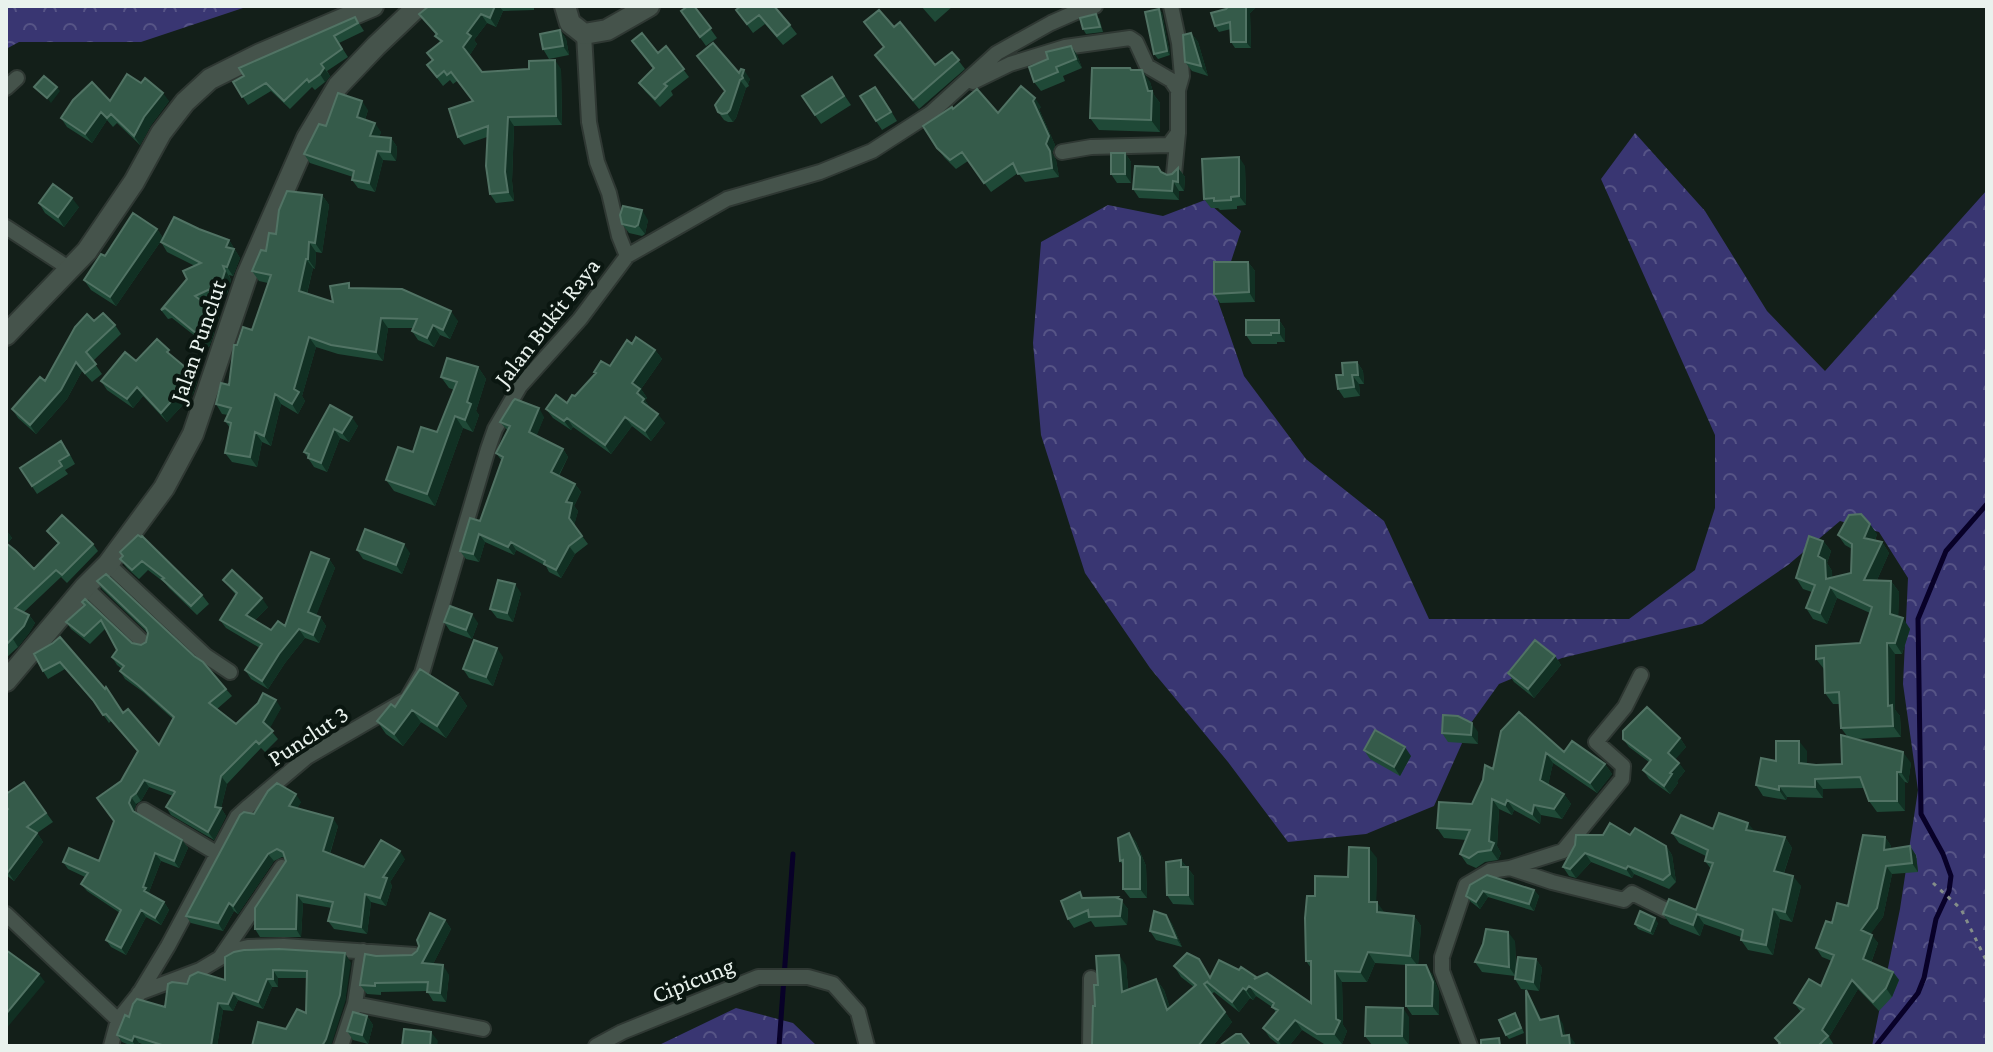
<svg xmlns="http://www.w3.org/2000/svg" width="1993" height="1052" font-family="'Crimson Pro',serif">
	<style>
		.forest { fill: url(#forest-crowns) }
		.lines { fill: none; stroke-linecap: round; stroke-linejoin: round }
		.stream { stroke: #080128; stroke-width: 5 }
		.street-casing { stroke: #2f3833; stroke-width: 18 }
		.secondary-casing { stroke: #2f3833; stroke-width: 24 }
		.path { stroke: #848e89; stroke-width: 3; stroke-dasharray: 4 6; stroke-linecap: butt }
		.street { stroke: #45534b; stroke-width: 14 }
		.secondary { stroke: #45534b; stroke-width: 20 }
		.wall { fill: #1f4937 }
		.shaded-wall { fill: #113023 }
		.building { fill: #355b4a; stroke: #517364; stroke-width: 2 }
		.labels { text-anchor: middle; stroke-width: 8; stroke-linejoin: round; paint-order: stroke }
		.street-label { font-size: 24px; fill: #e9f2ed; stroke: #0a1610 }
	</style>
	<defs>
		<pattern id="forest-crowns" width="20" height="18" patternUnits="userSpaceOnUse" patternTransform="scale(2)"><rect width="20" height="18" fill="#393672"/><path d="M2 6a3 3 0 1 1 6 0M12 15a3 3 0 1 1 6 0" fill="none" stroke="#565486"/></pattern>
	</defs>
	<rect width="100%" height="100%" fill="#131f19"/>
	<path class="forest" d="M6,6H249L141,42H19L6,49Z
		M1635,133L1705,211L1767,311L1825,371L1987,190V1046H1872L1900,909L1918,790L1903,684L1908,578L1879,532L1840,521L1788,565L1702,624L1562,658L1499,684L1471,723L1434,806L1366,834L1288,842L1228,762L1150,668L1085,573L1041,435L1033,343L1041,242L1108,205L1163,216L1205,200L1241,231L1218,301L1244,376L1306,459L1384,521L1429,619H1629L1695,570L1715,508V435L1601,179Z
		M736,1008L793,1023L817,1046H657Z"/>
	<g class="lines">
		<path class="stream" d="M779,1046L793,854
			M1876,1046L1918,993L1924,978L1936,919L1949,891L1951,876L1943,854L1921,814L1918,619L1946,551L1987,504"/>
		<defs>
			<path id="street" d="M1171,6L1179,43L1182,76L1178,90V133L1174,174
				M584,34L589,122L597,162L609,193L619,236L627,256
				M973,82L1010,64L1065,47L1130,38L1136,42L1147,66L1171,80L1178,90
				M6,88L17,78
				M1062,152L1091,147L1169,145L1178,133
				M6,227L70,269
				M108,564L206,656L230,672
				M85,587L144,643
				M144,810L218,854
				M1510,868L1552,882L1624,900L1632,893L1666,910
				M6,914L118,1020
				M224,956L235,950L248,947L284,946L415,955
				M139,993L200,970L220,958L282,867
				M355,1004L483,1029
				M111,1046L118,1020L139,994L168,946L237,817L249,806L307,757L407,699L422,673L488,449L495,429L520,386L580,319L627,256L727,199L820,172L872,151L931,113L997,53L1051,23L1076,12L1095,6
				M341,1046L355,1004L363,951
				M596,1046L622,1032L758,977H808L833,984L858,1012L867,1046
				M1090,1046L1091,978
				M1470,1046L1442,971V957L1466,885L1490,871L1510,868L1563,851L1622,779L1623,766L1596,742L1625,707L1641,675"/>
			<path id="secondary" d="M565,6L570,23L584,34L607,30L649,6
				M6,335L87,251L134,182L161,133L185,102L210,79L260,54L373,6
				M6,681L85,587L108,564L164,488L193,434L247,275L307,138L338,86L376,46L418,6"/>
		</defs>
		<use href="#street" class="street-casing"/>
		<use href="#secondary" class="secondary-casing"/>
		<path class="path" d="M1933,883L1961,909L1985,958H1987"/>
		<use href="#street" class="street"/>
		<use href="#secondary" class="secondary"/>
	</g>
	<path class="wall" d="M429,6H534V10L503,11L496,27L487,23L474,40L477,44L469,56L482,72L561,69L562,125L514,126L512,181L514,201L496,203L490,194L487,137L464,145L458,137L473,101L457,81L453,84L450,80L443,86L427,65L432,61L440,42L435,36L436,35L419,14Z
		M694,6L717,38L706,46L681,11Z
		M741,6L790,25L797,34L783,45L765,24L753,33L736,10Z
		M921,6H953L935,22Z
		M1229,6H1257L1250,13L1251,48H1235L1231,42V29L1219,32L1215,26Z
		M1159,9L1162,13L1170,55L1158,59L1154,54Z
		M355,17L364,31L339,43L348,57L327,71L330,76L325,82L315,90L312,87L290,109L271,91L248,105L233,82Z
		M1099,18L1103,32L1086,34L1083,29Z
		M894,27L935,65L952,52L965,69L919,109L875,55L884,48Z
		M560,30L566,39L569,55L549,59L543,49Z
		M1191,33L1198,42L1208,76L1192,71L1185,62Z
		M632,41L658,53L666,46L689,77L671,91L673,95L660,107L645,91L639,83L653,69Z
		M1071,46L1077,55L1082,68L1063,76L1065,81L1041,91L1034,82L1048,59Z
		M697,56L739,73L750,79L748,84L749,86L746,88L736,118L733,122H728L724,120L718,112L725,91Z
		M1131,70L1150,82L1154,95L1160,103V132L1099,130L1090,118Z
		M832,77L851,105L821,124L802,96Z
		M882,96L897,121L882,130L876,121Z
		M110,101H169L151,125L140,145L117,123L113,127L107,120L92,143L67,127L61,118Z
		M1041,107L1039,109L1055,145L1052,153L1056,160L1059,177L1025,182L1018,173L991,192L968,161L956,169L944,157L923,126L953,109L998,113Z
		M368,110L365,120L381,132L379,137L391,138L397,147L396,161L383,160L375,192L358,188L352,180L353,177L310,163L304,154L326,126Z
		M1125,153L1131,162V183H1117L1111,174Z
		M1245,166L1246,205L1237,206V209L1220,210L1218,208H1211L1204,199Z
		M1178,168L1185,177L1184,191H1179V200L1139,198L1133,189L1162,173L1167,175L1172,174Z
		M322,195L329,205L322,253L316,252L315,269L313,268L307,294L333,302L352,288L458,321L450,339L440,335L434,347L418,340L412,331L413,328H388L383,361L338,354L316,347L302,396L305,401L298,414L281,404L271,446L262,442L257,467L232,462L225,453L230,428L225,421L228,415L222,414L216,404L229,385L237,345L252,330L268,283L259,281L252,271L276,234Z
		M39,203L79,207L64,227L45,213Z
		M648,220L645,234L642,236L629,233L622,224Z
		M157,229L163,238L116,306L91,290L84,280L105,256Z
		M199,229L229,240L240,258L233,276L229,275L231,280L227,294L205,303L212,309L219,318L211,329L214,333L209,347L172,318L168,319L161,310L187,279L195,266L167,252L161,242Z
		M1248,262L1255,271V302L1220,303L1214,294Z
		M1279,320L1285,329V342H1277V344H1252L1246,335Z
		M94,321L115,325L121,334L93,361L102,374L92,382L82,371L67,399L36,434L18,418L12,409L45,381Z
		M632,344L655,350L662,359L641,389L647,398L645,400L650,408L665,423L651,441L632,426L611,454L573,427L571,430L553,418L546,409L567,403L575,396L595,373L610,366Z
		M176,359L191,372L197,382L193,394L167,422L143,396L133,408L107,390L101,381L136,361Z
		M1357,362L1363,371L1364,384H1359L1360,396L1344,398L1338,389L1343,375Z
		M478,367L486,379L476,411L479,415L473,432L463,428L435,506L394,491L386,480L413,452L437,432L454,390L449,388L441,377Z
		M330,405L358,426L349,442L340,438L327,472L314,467L304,452Z
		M544,417L536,436L563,449L568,457L559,476L575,484L581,492L574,506L578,511L574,525L588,544L575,554L561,578L549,572L546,566L516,550L514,555L485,542L479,562L466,559L460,551L480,521L502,461L496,453L508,431L500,422Z
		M67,449L75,464L65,470L68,474L37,494L20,468Z
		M6,530L12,538L7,544L34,569L58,544L47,531L93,544L98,551L67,583L61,577L24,612L29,615L35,623L29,633L18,647L6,658Z
		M1877,534L1875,541L1882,542L1889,553L1877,580L1891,581L1899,592L1898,617L1910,629L1902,654H1895V710L1900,716L1901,737L1854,739L1911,763L1908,783L1905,782V811L1877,812L1869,801L1864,788L1823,789V798L1787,797L1786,800L1763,796L1756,785L1776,761L1807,751V764H1842L1847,736L1841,728L1839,704H1833L1825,693L1824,669L1816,659L1860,643L1870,613L1837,598L1827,624L1813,619L1806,608L1812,592L1803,589L1796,578L1823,541L1831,551L1827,563L1832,571V578L1851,573L1852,549L1845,545L1838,535Z
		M138,535L202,595L209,604L197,615L169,588L165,583L148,570L139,579L127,568L120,559L123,556L120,552Z
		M357,550L410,553L402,574L363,559Z
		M329,559L335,568L316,615L320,617L326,626L319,643L305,638L285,663L268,689L251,679L245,670L260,648L226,628L220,620L236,595L223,580L268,607L255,620L271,630L285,626Z
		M97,581L226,689L232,696L217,709L236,724L281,708L269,728L278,739L265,752L261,748L227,784L221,808L226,816L214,840L171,815L166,807L173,796L149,787L141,801L136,804L134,811L182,840L188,848L179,868L161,861L149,892L151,895L164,902L169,910L161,925L146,917L126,955L111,947L106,940L120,913L87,891L81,884L85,877L68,869L63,862L99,861L114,822L121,781L138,752L111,721L109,723L97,706L65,669L48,679L43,671L53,643L123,712L159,745L173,719L143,692L125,679L120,671L122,669L117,665L112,657L117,650L106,628L90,644L71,629L66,622L84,605L132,643L141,645L146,642L148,633L102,589Z
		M521,593L513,622L497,618L490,609Z
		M444,622L478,623L472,639L450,631Z
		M1555,656L1561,665L1534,698L1514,682L1508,673Z
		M503,657L493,686L469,678L463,669Z
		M458,693L467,706L446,738L421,722L403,746L386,734L377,721L395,707Z
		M1519,712L1564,752L1605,764L1612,774L1597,793L1553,763L1548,785L1564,794L1571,804L1562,819L1541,815L1540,824L1514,810L1512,815L1499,809L1497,846L1501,853L1498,860L1485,862L1476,868L1467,864L1460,854L1466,840L1444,838L1437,828L1472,804L1493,769Z
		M1478,732V744L1448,742L1442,733Z
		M1680,738L1686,747L1675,759L1685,771L1677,781L1678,783L1670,794L1649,779L1643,770L1649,762L1629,747L1623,739Z
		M1364,750L1411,756L1400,776L1370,759Z
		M24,782L53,822L37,833L43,842L14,881L6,875V811L8,809L6,808V794Z
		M301,802L297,808L338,826L330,854L364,867L405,859L390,882L392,886L386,906L371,902L367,934L334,929L328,921L332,908L303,903L301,937H260L255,929L286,861L285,858L282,857L274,861L238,914L234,911L223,931L191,923L186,916L254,814Z
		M1713,829L1754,831L1785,837L1792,848L1784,873L1801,886L1792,922L1780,919L1773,955L1748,950L1741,940V937L1704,924L1700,936L1670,924L1663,914L1696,910L1711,869L1705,861L1706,856L1679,843L1672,833Z
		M1129,833L1136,842L1146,866L1147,898H1130L1123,889V865L1120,861Z
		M1630,835L1666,846L1672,855L1676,882L1669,889L1634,874L1632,878L1591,862L1576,878L1569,876L1563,867L1575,845Z
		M1885,837L1891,846V849L1916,855L1918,872L1892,874L1883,917L1870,934L1878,943L1871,963L1893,972L1899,980L1892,997L1879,1011L1858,989L1829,1037L1834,1045L1833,1046H1777L1779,1044L1775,1038L1801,1012L1794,1003L1821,986L1832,961L1822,957L1816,948L1832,923L1848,906Z
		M1377,858L1376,902L1384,913L1414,916L1421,926L1418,965L1432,974L1439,992V1015H1412L1406,1006V965L1375,963L1367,982H1342L1343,1025L1347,1031L1342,1044H1324L1302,1030L1289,1046H1280L1270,1038L1263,1028L1276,1012L1272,1007L1256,996L1253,1000L1250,998L1239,1012L1214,992L1212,994L1232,1022L1213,1046H1092L1095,1006L1126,965L1128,989L1156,979L1164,990L1170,1008L1194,987L1181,977L1174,966L1199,959L1210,976L1256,978L1311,1003V968L1306,961L1315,896Z
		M1181,860L1194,876V905L1173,904L1167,895Z
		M1470,885L1534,890L1539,896L1534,911L1488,897L1480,909L1471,902L1466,896Z
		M1118,897L1128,909L1127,925L1095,927L1091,921L1074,928L1068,919L1084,898Z
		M1166,915L1172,924L1182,947L1156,940L1150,931Z
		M445,920L451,929L433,964L449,975L446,1002L433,1001L427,991L381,992V995L367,994L360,985L376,956L412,955Z
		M1658,923L1653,935L1638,929L1635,924Z
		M1515,941L1516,973L1536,959L1542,968L1539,991L1521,989L1515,979V976L1482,972L1475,962Z
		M225,957L350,961L345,1002L286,1029L306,1013L307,978H278V987H272L263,1009L238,1000L233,1011L223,1010L217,1046H148L139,1043L138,1046H132L122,1042L117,1035L129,1017L165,1007L187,984L225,980Z
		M367,1016L373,1025L368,1044L353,1040L347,1031Z
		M1409,1017V1045H1372L1365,1036Z
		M1518,1018L1524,1033L1509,1039L1506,1035Z"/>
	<path class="shaded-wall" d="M495,6H499L503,11L496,27L490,18Z
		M1246,6H1257L1250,13L1251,48L1246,42Z
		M1159,9L1162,13L1170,55L1167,51Z
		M481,14L487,23L474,40L477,44L469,56L463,47L467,33Z
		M560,30L566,39L569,55L563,46Z
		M1191,33L1198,42L1208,76L1201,66Z
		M1071,46L1077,55L1082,68L1076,59Z
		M555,60L561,69L562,125L556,116Z
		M324,68L330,76L325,82L320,74Z
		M744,70L750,79L748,84L742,76Z
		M1142,70L1150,82L1154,95L1160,103V132L1151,120L1148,91Z
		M740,80L746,88L736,118L733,122L727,113Z
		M57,87L60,91L51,103L47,98Z
		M163,93L169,101L151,125L140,145L134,136L144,117Z
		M1035,98L1041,107L1039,109L1055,145L1052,153L1056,160L1059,177L1052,168L1033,101Z
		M362,101L368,110L363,126L357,117Z
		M101,112L107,120L92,143L85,134Z
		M508,117L514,126L512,181L514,201L508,192L505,172Z
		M375,123L381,132L377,145L370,136Z
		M391,138L397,147L396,161L390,152Z
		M377,151L383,160L375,192L369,183Z
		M1125,153L1131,162V183L1125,174Z
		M1239,157L1245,166L1246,205L1239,196Z
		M1178,168L1185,177L1184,191L1178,182Z
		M1173,181L1179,191V200L1172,191Z
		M322,195L329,205L322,253L315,243Z
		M72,198L79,207L64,227L58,217Z
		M642,210L648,220L645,234L638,225Z
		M157,229L163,238L116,306L110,297Z
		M229,240L240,258L233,276L227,267L226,247Z
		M309,242L316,252L315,269L308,259Z
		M306,259L313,268L305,301L299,291Z
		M1248,262L1255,271V302L1249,292Z
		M223,266L231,280L227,294L221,284Z
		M212,309L219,318L211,329L214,333L209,347L202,338L204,321Z
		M451,311L458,321L450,339L443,330Z
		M381,318L388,328L383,361L376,352Z
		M1279,320L1285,329V342L1279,333Z
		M433,325L440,335L434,347L427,338Z
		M309,337L316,347L302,396L305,401L298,414L292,404L294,389Z
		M655,350L662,359L641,389L647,398L645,400L650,408L648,411L637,393L632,383Z
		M76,362L82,371L67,399L36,434L30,425Z
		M1357,362L1363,371L1364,384L1358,375Z
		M478,367L486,379L476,411L479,415L473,432L465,420L467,402Z
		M191,372L197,382L193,394L167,422L161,413Z
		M1352,375L1359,384L1360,396L1354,387Z
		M137,387L143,396L133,408L127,399Z
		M275,394L281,404L271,446L264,436Z
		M539,408L544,417L535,440L529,432Z
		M658,414L665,423L651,441L645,431Z
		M455,416L463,428L435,506L427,494Z
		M352,417L358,426L349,442L342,433Z
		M625,417L632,426L611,454L605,445Z
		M567,418L573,427L571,430L564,421Z
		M334,429L340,438L327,472L321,463Z
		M255,432L262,442L257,467L250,457Z
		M563,449L568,457L556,480L551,472Z
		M575,484L581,492L574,506L578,511L574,526L569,518L566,502Z
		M1870,524L1877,534L1872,549L1864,538Z
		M7,531L12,538L6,545V532Z
		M479,534L485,542L479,562L473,554Z
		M1823,541L1831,551L1827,563L1832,571L1833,590L1826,579L1818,556Z
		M511,542L516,550L514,555L508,547Z
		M1882,542L1889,553L1872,591L1864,580Z
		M404,544L410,553L402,574L396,565Z
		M569,546L575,554L561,578L556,570Z
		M329,559L335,568L314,621L308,612Z
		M1891,581L1899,592L1898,625L1890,614Z
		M515,584L521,593L513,622L507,613Z
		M1830,587L1837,598L1827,624L1820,613Z
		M262,598L268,607L252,623L246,615Z
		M472,614L478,623L472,639L466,630Z
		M29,615L35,623L29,633L18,647L13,639Z
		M320,617L326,626L319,643L313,635Z
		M1903,618L1910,629L1902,654L1895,643Z
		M299,629L305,638L285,663L268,689L262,681L279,654Z
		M1887,643L1895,654V710L1900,716L1901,737L1893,726L1888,706Z
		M497,648L503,657L493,686L486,677Z
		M1555,656L1561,665L1534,698L1528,689Z
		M458,693L467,706L446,738L437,726Z
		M276,700L281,708L269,730L263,722Z
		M412,710L421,722L403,746L394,734Z
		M1472,723L1478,732V744L1471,735Z
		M1680,738L1686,747L1674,761L1668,753Z
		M1799,741L1807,751V774L1799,763Z
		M1405,747L1411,756L1400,776L1394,767Z
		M1903,752L1911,763L1908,783L1901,772Z
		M1546,753L1553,763L1547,790L1540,780Z
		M1679,763L1685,771L1677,781L1678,783L1670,794L1664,786L1670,773Z
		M1605,764L1612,774L1597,793L1590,783Z
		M1897,772L1905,782V811L1897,801Z
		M221,776L227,784L221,808L226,816L214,840L208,832Z
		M1815,779L1823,789V798L1815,787Z
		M144,780L149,787L141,801L136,793Z
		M1779,786L1787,797L1786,800L1779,790Z
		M296,794L301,802L294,814L289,806Z
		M1564,794L1571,804L1562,819L1554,809Z
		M131,797L136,804L134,811L129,803Z
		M1492,799L1499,809L1497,846L1501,853L1498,860L1491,850L1489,841Z
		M1507,800L1514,810L1512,815L1505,805Z
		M1534,805L1541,815L1540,824L1532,814Z
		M333,818L338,826L328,859L323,851Z
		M1748,823L1756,833L1746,830Z
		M37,833L43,842L14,881L8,872Z
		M1129,833L1136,842L1146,866L1147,898L1140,889Z
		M1785,837L1792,848L1781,881L1774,871Z
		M1885,837L1891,846L1890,858L1884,850Z
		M182,840L188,848L179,868L174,861Z
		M1666,846L1672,855L1676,882L1670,874Z
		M1910,846L1916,855L1918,872L1912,863Z
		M1369,848L1377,858L1376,912L1369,902Z
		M400,851L405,859L390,882L392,886L386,906L380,898L383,877Z
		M155,853L161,861L149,892L152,896L144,891L143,887Z
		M1585,853L1591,862L1576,878L1570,869Z
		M268,854L274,861L238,914L233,906Z
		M1181,860L1194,876V905L1188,895L1181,867Z
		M1628,866L1634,874L1632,878L1626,869Z
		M1886,866L1892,874L1883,917L1867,939L1861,930Z
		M1793,876L1801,886L1792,922L1785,912Z
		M1534,890L1539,896L1534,911L1529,904Z
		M1483,891L1488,897L1480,909L1476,902Z
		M365,894L371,902L367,934L361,927Z
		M297,895L303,903L301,937L296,929Z
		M1118,897L1128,909L1127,925L1120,916L1117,898Z
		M164,902L169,910L161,925L155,918Z
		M1377,902L1384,912V923L1377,912Z
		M229,903L234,911L223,931L218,923Z
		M1773,909L1780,919L1773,955L1766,945Z
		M141,910L146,917L126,955L121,948Z
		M1697,914L1704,924L1700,936L1693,925Z
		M1166,915L1172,924L1182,947L1176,938Z
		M1414,916L1421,926L1418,966L1410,956Z
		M1655,918L1658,923L1653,935L1650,931Z
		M445,920L451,929L429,972L422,963Z
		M1508,932L1515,941L1516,977L1509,967Z
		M1872,935L1878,943L1869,968L1863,959Z
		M1368,952L1375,963L1367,982L1360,972Z
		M345,953L351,963L345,1002L331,1046H322Z
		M1119,955L1126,965L1129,1002L1122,992Z
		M1536,959L1542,968L1539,991L1533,982Z
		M443,965L449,975L446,1002L440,993Z
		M1426,965L1432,974L1439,992V1015L1432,1006Z
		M273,970L278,978V987L273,979Z
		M1335,971L1342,982L1343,1025L1347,1031L1342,1044L1334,1034L1336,1019Z
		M1893,972L1899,980L1892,997L1886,988Z
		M39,974L45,982L6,1029V1014Z
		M267,979L272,987L263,1009L258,1002Z
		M1156,979L1164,990L1174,1020L1167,1010Z
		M1852,980L1858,989L1829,1037L1822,1030Z
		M1249,986L1256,996L1253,1000L1246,990Z
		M1243,988L1250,998L1239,1012L1232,1002Z
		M1526,990L1531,998L1546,1028L1540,1020Z
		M233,993L238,1000L233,1011L228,1004Z
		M218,1003L223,1010L217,1046H211Z
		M1403,1008L1409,1017V1045L1402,1036Z
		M1225,1012L1232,1022L1213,1046H1198Z
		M367,1016L373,1025L368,1044L362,1035Z
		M1558,1016L1563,1024L1567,1044L1562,1036Z
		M1295,1020L1302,1030L1289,1046H1282L1278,1040Z
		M431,1032L438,1041L437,1046H430Z
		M1569,1035L1575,1043V1046H1570Z
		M134,1036L139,1043L138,1046H136L132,1041Z"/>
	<path class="building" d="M429,6H495L490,18L481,14L467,33L471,36L463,47L482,72L529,69V61L555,60L556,116L508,117L505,172L508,192L490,194L486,166L488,126L458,137L449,109L473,101L451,72L447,75L444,71L437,77L427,65L433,60L427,53L442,41L435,36L437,34L419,14Z
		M688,6H694L711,28L700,37L681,11Z
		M741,6H774L790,25L777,36L759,15L747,24L736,10Z
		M1229,6H1246V42H1231L1230,22L1215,26L1211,13L1226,9Z
		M1159,9L1167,51L1154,54L1145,12Z
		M879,10L894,27L900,22L935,65L952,52L959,60L913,100L875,55L884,47L864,22Z
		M1096,14L1100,27L1083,29L1080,18Z
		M355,17L358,23L334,36L342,49L321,64L324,68L320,74L309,82L307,79L284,101L266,83L242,97L233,82L244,76L239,68Z
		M560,30L563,46L543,49L540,34Z
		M642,33L658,53L666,46L684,69L664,84L667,86L655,99L639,83L654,68L632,41Z
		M1191,33L1201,66L1185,62L1183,35Z
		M713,43L739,73L741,69L744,70L742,76L743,78L740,80L730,110L727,113L722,114L718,112L715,105L725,91L697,56Z
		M1071,46L1076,59L1056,67L1058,72L1034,82L1029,67L1048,59L1046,52Z
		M1092,68H1130L1131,70H1142L1148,91H1152L1151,120L1090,118Z
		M127,74L141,83L145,78L163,93L144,117L134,136L111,114L107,118L101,112L85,134L61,118L73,100L92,82L110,101Z
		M44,76L57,87L47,98L34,87Z
		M832,77L844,96L815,115L802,96Z
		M1021,86L1035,98L1033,101L1049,136L1046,144L1050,151L1052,168L1018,174L1013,163L984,183L962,152L950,160L937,148L923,126L952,107L953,109L977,89L998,113Z
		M875,87L891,112L876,121L860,96Z
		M338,93L362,101L357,117L375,123L370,136L391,138L390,152L377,151L369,183L352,180L354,171L304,154L319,124L326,126Z
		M1111,153H1125V174H1111Z
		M1239,157V196L1231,197V200L1214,201V198L1204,199L1202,159Z
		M1135,166L1158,167L1161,172L1167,175L1172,174L1178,168V182L1173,181L1172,191L1133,189Z
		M53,184L72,198L58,217L39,203Z
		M287,191L322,195L315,243L309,242L308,259H306L299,291L333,302L330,286L349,283V288L402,289L451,311L443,330L433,325L427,338L412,331L417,319L381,318L376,352L331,345L309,337L294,389L299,392L292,404L275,394L264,436L255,432L250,457L225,453L231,423L225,421L231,408L216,404L221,383L229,385L234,345H237L243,327L252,330L271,275L252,271L261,250L266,251L269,233L276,234L279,210Z
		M623,206L642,210L638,225L635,227L622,224L620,215Z
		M133,213L157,229L110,297L84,280L101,254L105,256Z
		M174,217L199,229L229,240L226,247L234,249L227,267L223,266L225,271L221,284L195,296L212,309L204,321L207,324L202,338L165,308L161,310L187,279L183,271L201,263L161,242Z
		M1214,262H1248L1249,292L1214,294Z
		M103,313L115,325L86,352L96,364L85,373L76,362L61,390L30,425L12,409L40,377L45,381L75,327L87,314L94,321Z
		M1246,320H1279V333H1271V335H1246Z
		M636,337L655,350L632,383L640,389L637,393L644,399L642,402L658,414L645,431L625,417L605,445L567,418L564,421L546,409L556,395L567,403L572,395L575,396L596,373L594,372L601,361L610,366L627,340L632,344Z
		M157,339L169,350L167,352L191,372L186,385L161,413L137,387L127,399L101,381L125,352L136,361Z
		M447,358L478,367L467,402L471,404L465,420L455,416L427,494L386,480L398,447L413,452L421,427L437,432L457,382L441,377Z
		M1357,362L1358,375H1352L1354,387L1338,389L1336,375H1343L1342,363Z
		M515,399L539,408L529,432L563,449L551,472L575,484L566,502L572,503L569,518L582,536L569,546L556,570L544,564L545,561L511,542L508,547L479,534L473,554L460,551L470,518L480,521L503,457L496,453L510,426L500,422L513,401Z
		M330,405L352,417L342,433L334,429L321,463L308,458L309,454L304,452Z
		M61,441L69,455L59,461L62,466L32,486L20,468Z
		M1861,514L1870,524L1864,538L1882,542L1864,580L1891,581L1890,614L1903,618L1895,643H1887L1888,706L1892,705L1893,726L1841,728L1839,692L1825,693L1824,658L1816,659V646L1860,643L1872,607L1830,587L1820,613L1806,608L1815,585L1796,578L1809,536L1823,541L1818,556L1825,560L1826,579L1851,573L1852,544L1838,535L1849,515Z
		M62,515L93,544L62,575L56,570L15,608L29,615L24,626L6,645V543L16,551L34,569L59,543L47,531Z
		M365,529L404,544L396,565L357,550Z
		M138,535L141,537L142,536L202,595L191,606L162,579L164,578L142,561L132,570L120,559L123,556L120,552Z
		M311,552L329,559L308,612L320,617L313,635L299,629L279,654L262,681L245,670L262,644L220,620L237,593L223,580L232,570L262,598L246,615L271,630L278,621L285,626Z
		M106,574L194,656L203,662L226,689L209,703L236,724L258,703L263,693L276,700L263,722L273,731L259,744L256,741L221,776L215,807L221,808L208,832L166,807L175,792L174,791L144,780L136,793L131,797L129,803L133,811L182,840L174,861L155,853L143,887L146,888L144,891L164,902L155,918L141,910L121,948L106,940L121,910L81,884L88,873L63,862L69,848L99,861L114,821L97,798L121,781L138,751L106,714L103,715L93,700L60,662L43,671L34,654L53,643L60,637L105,689L106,687L123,713L128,709L159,745L174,717L138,685L120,671L124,666L112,657L117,650L101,620L84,636L66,622L85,605L82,602L85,599L132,643L141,645L146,642L148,633L146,628L97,581Z
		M498,580L515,584L507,613L490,609Z
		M450,606L472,614L466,630L444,622Z
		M474,640L497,648L486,677L463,669Z
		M1535,640L1555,656L1528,689L1508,673Z
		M420,669L458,693L437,726L412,710L394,734L377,721L391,704L395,707Z
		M1647,707L1680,738L1668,753L1679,763L1670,773L1672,774L1664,786L1643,770L1651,760L1623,739V731Z
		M1519,712L1564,752L1572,741L1605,764L1590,783L1546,753L1540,780L1564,794L1554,809L1534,805L1532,814L1507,800L1505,805L1492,799L1489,841L1494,843L1491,850L1478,852L1469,858L1460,854L1470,830L1437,828L1439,802L1472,804L1483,780L1485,765L1493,769L1501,731Z
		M1443,715L1458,716L1472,723L1471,735L1442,733Z
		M1375,730L1405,747L1394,767L1364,750Z
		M1841,735L1903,752L1901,772H1897V801H1869L1860,777L1815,779V787L1779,786V790L1756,785L1761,758L1776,761V741H1799V763L1816,765L1842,764Z
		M24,782L46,813L27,827L37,833L8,872L6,870V811L8,809L6,806V794Z
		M277,783L296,794L289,806L333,818L323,851L364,867L381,840L400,851L383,877L387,878L380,898L365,894L361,927L328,921L333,902L297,895L296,929H255V908L286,861L283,852L277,849L268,854L233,906L229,903L218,923L186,916L240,815L244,812L254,814L268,791Z
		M1719,813L1748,823L1746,830L1785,837L1774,871L1793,876L1785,912L1773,909L1766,945L1741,940L1743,930L1697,914L1693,925L1663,914L1669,899L1696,910L1713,863L1705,861L1708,850L1672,833L1681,815L1713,829Z
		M1610,823L1630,835L1635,828L1666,846L1670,874L1663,880L1628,866L1626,869L1585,853L1570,869L1563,867L1575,845L1576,835H1603Z
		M1129,833L1140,857V889H1123V860L1120,861L1118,838Z
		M1863,835L1885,837L1884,850L1910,846L1912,863L1886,866L1877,908L1861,930L1872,935L1863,959L1893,972L1886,988L1873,1002L1852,980L1822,1030L1828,1036L1818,1046H1777L1780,1043L1775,1038L1804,1009L1794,1003L1809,979L1821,986L1834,955L1816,948L1826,921L1832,923L1837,903L1848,906Z
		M1349,847L1369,848V902H1377V912L1414,916L1410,956L1368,952L1360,972L1335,971L1336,1019L1340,1021L1334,1034H1317L1295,1020L1278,1040L1263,1028L1278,1010L1272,1007L1274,1003L1249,986L1246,990L1243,988L1232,1002L1207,982L1208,981L1204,984L1225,1012L1198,1046H1092L1093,1006H1095L1094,985H1098L1096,956L1119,955L1122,992L1156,979L1167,1010L1196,985L1174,966L1187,953L1199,959L1210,978L1219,960L1239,970L1241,967L1256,977L1254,979L1267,973L1311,1003V961H1306L1305,918L1307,896H1315V876L1348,877Z
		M1181,860V867H1188V895H1167L1166,862Z
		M1487,875L1534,890L1529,904L1483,891L1476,902L1466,896L1470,885Z
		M1080,892L1082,898L1118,897L1117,898L1122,900L1120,916L1089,917L1088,910L1068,919L1061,901Z
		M1154,911L1166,915L1176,938L1150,931Z
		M1640,911L1655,918L1650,931L1635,924Z
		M430,913L445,920L422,963L443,965L440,993L427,992L428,982L375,983V986L360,985L365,954L376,956L412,955L417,951L419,946L417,940Z
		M1486,929L1508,932L1509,967L1475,962L1483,944Z
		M279,949L345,953L340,995L326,1039L322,1046H252L258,1022L286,1029L297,1009L306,1013L307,971L273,970V979H267L258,1002L233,993L228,1004L218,1003L211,1046H165L134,1036L132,1041L117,1035L125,1015L129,1017L133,1004L137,999L165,1007L168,984L172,982L187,984L190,976L198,972L225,980V957L234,952L244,950Z
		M6,950L39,974L6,1014Z
		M1518,957L1536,959L1533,982L1515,979Z
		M1406,965H1426L1433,982L1432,1006H1406Z
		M1526,990L1540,1020L1558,1016L1562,1036L1569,1035L1570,1046H1527Z
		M1366,1007L1403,1008L1402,1036H1365Z
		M353,1012L367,1016L362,1035L347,1031Z
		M1515,1013L1521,1028L1506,1035L1499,1020Z
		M404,1029L431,1032L430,1046H402Z
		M1236,1034H1241L1249,1044L1247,1046H1219Z
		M1499,1038L1500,1046H1481V1040Z"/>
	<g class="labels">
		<g class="street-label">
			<text transform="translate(547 322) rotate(-52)" y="8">Jalan Bukit Raya</text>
			<text transform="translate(198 341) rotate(-71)" y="8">Jalan Punclut</text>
			<text transform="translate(308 736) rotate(-33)" y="8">Punclut 3</text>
			<text transform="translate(693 980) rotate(-22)" y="8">Cipicung</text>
		</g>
	</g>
	<rect width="1993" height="1052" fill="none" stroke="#e9f2ed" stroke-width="16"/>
</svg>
